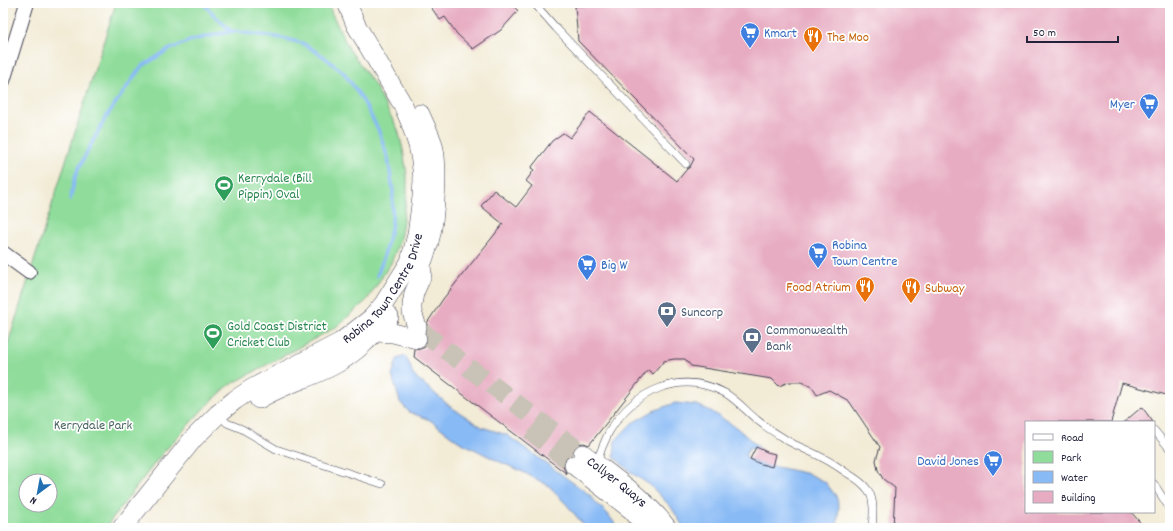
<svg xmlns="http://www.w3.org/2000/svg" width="1173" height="531" font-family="Dekko,sans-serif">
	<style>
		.green { fill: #90dd9b; stroke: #59806b; fill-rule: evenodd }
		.water { fill: #88baf5; stroke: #556e98 }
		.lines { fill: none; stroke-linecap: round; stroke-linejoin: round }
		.stream { stroke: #88baf5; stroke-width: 3.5 }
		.building { fill: #e7acc1 }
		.secondary-tunnel { stroke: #c8c3b6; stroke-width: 19; stroke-dasharray: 19 10; stroke-linecap: butt }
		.lane-casing { stroke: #414052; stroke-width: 8 }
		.street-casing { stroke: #414052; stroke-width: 16 }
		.secondary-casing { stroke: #414052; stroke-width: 20 }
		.lane { stroke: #fff; stroke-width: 7 }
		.street { stroke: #fff; stroke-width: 14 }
		.secondary { stroke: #fff; stroke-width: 19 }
		.labels { text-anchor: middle; stroke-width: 3.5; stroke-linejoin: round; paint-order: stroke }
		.shop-label { font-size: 14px; fill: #366cbe; stroke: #fff; text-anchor: start }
		.food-label { font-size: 14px; fill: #c56008; stroke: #fff; text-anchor: start }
		.leisure-label { font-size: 14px; fill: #27864d; stroke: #fff; text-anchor: start }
		.street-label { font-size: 14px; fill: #22223b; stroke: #fff }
		.service-label { font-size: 14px; fill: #4e5e75; stroke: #fff; text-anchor: start }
		.park-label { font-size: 14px; fill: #48635d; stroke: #fff }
	</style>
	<rect width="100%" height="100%" fill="#fff"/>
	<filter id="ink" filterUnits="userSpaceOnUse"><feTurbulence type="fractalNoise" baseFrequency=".025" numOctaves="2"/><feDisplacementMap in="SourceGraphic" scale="8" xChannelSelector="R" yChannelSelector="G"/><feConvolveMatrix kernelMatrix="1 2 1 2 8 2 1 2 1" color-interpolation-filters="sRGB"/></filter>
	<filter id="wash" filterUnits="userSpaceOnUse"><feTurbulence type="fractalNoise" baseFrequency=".012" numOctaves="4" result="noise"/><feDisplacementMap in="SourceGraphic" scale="16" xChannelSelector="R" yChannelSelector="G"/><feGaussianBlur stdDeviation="0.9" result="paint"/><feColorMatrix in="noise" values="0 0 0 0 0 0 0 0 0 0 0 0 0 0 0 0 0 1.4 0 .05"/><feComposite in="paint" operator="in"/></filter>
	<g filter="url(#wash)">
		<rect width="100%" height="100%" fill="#f2ebd5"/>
		<path class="green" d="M116,3H328L332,14L349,49L374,84L398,130L403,150L407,175V194L400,240L391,263L367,300L336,327L228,386L204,408L161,455L105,528H3V359ZM26,481H50V505H26Z"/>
		<path class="water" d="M405,356L410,365L413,375L451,407L482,427L507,435L590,495L597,504L607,513L618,528H586L567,505L549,486L523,472L500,462L458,441L430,420L409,412L400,402L392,376L397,359Z
			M675,403L697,405L711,411L737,428L762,450L749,448L745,456L753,461L770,466L782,468L809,474L825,482L836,496L839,506L837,528H684L671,507L650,485L633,474L614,457L615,441L632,423L653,411Z"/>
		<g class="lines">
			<path class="stream" d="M203,3L216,17L231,31
				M70,200L76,174L88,150L106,117L141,67L168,50L192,40L232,31L282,38L302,43L323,56L344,73L362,99L378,129L388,158L393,191L392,224L384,256L377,276"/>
		</g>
		<g id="blocks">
			<path class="building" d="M428,3H511L518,11L501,30L473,49L457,34L445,17L440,20Z
				M615,3H1170V396L1122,383L1111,422H1026V512H1131L1145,528H893L895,488L883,479L878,470L876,460L880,447L849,401L829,390L817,395L812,387L801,382H789L779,386L772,379L691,366L685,359H674L664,361L653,374L648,370L589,445L584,443L578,444L574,448L572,454L566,458L563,464L564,469L567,474L414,357L415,350L420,349L425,347L428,342V336L426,333L428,329L427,323L443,299L503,224L481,206L494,190L516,207L532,186L526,181L534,170L531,168L552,141L563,133L570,138L590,112L677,181L687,169L690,167L694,159L578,41L575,6L613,5Z
				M1142,407L1153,422H1124Z
				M756,447L767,452L775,454L772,467L758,463L750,459Z"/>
		</g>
	</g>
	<g filter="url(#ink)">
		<use href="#blocks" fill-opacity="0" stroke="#414052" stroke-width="1"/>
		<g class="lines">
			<path class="secondary-tunnel" d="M422,332L583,454
				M530,430L574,465"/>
			<defs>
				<path id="lane" d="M534,3L556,28L686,164
					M218,414L227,423L242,429L276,449L382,484
					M1154,430L1170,449
					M597,463C600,452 604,442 609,432C633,391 681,369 725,393C737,400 745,410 756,419C765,427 777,434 788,441C799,447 810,451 821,457C830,461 838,467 847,473C854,477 863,483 868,490C875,500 873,516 872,528
					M1154,484L1170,509"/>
				<path id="street" d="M3,81L27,3
					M3,253L29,272"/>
				<g id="secondary">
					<path d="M418,271C433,242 435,211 436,179C436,168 436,156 433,145C430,134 424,124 420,114"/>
					<path d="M417,327L412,312V305L414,293L422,275L421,266"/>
					<path d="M376,332L393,333L417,339"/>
					<path d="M259,399C282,385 309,378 332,366C355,354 372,336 389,317"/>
					<path id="s1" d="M583,454C612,477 645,498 667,528"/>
					<path d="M574,465L632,510L647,528"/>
					<path id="s2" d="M122,528L193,439L218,414L235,400L253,388L341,342L372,318L383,305L410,262L417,235L422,197L423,179L421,161L418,145L410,121L403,105L356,25L347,3"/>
				</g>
			</defs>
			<use href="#lane" class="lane-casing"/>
			<use href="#street" class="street-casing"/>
			<use href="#secondary" class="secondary-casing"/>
			<use href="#lane" class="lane"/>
			<use href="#street" class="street"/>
			<use href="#secondary" class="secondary"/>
		</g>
	</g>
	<defs>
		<symbol id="supermarket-pin" viewBox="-11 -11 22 30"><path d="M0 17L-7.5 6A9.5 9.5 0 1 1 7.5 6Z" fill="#3f7fe0" stroke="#fff"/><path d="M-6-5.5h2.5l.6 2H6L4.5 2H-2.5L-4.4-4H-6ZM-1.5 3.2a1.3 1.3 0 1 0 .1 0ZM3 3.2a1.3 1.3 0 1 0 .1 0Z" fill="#fff"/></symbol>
		<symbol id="restaurant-pin" viewBox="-11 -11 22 30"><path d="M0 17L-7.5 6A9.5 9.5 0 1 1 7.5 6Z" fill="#e8710a" stroke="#fff"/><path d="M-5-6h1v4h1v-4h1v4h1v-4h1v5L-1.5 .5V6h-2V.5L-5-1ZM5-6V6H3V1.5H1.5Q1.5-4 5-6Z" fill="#fff"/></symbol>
		<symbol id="stadium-pin" viewBox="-11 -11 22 30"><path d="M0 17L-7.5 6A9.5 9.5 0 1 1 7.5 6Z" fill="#2e9e5b" stroke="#fff"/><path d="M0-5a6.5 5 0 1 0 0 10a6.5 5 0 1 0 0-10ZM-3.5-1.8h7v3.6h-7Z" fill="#fff"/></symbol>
		<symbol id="bank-pin" viewBox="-11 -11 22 30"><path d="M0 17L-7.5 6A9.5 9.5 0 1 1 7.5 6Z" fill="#5c6f8a" stroke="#fff"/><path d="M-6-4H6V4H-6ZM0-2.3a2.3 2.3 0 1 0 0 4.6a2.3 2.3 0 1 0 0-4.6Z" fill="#fff"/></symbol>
	</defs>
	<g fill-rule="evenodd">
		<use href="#supermarket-pin" x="739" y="21" width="22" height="30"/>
		<use href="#restaurant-pin" x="802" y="25" width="22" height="30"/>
		<use href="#supermarket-pin" x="1138" y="92" width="22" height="30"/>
		<use href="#stadium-pin" x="213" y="174" width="22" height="30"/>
		<use href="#supermarket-pin" x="807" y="241" width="22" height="30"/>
		<use href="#supermarket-pin" x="576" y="253" width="22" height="30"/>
		<use href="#restaurant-pin" x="854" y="275" width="22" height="30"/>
		<use href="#restaurant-pin" x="900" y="276" width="22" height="30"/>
		<use href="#bank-pin" x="656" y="300" width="22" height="30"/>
		<use href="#stadium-pin" x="202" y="322" width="22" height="30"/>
		<use href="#bank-pin" x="741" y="326" width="22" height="30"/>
		<use href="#supermarket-pin" x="982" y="449" width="22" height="30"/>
	</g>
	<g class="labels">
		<g class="shop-label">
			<text x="764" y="37">Kmart</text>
			<text x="1135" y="108" text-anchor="end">Myer</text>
			<text x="832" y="249">Robina<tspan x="832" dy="16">Town Centre</tspan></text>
			<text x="601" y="269">Big W</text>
			<text x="979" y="465" text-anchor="end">David Jones</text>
		</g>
		<g class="food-label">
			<text x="827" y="41">The Moo</text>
			<text x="851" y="291" text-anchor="end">Food Atrium</text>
			<text x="925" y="292">Subway</text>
		</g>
		<g class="leisure-label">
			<text x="238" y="182">Kerrydale (Bill<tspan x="238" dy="16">Pippin) Oval</tspan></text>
			<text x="227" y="330">Gold Coast District<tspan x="227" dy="16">Cricket Club</tspan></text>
		</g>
		<g class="street-label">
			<text dy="5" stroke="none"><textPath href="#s2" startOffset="362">Robina Town Centre Drive</textPath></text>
			<text dy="5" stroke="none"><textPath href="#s1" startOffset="44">Collyer Quays</textPath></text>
		</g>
		<g class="service-label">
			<text x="681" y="316">Suncorp</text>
			<text x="766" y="334">Commonwealth<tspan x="766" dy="16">Bank</tspan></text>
		</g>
		<g class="park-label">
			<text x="93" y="429">Kerrydale Park</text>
		</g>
	</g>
	<rect width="1173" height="531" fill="none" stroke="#fff" stroke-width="16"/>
	<rect x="1025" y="421" width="130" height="92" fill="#ffffff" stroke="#a7a7b1"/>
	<rect x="1033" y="434" width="20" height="6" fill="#ffffff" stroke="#a7a7b1"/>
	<text x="1061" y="441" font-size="12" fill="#22223b">Road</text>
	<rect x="1033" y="451" width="20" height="12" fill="#90dd9b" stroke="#a7a7b1"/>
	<text x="1061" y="461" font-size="12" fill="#22223b">Park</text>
	<rect x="1033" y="471" width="20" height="12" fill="#88baf5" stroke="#a7a7b1"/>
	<text x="1061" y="481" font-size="12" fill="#22223b">Water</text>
	<rect x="1033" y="491" width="20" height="12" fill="#e7acc1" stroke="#a7a7b1"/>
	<text x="1061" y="501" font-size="12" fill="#22223b">Building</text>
	<g transform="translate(38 493) rotate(212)"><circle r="19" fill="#ffffff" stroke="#a7a7b1"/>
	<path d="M0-3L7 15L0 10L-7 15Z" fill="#1f6fb2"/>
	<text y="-6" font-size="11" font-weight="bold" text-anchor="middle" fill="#22223b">N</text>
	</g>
	<path d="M1027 36v6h91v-6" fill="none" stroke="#22223b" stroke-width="2"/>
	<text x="1033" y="36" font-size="12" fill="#22223b" stroke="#ffffff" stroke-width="3" paint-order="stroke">50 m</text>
</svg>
